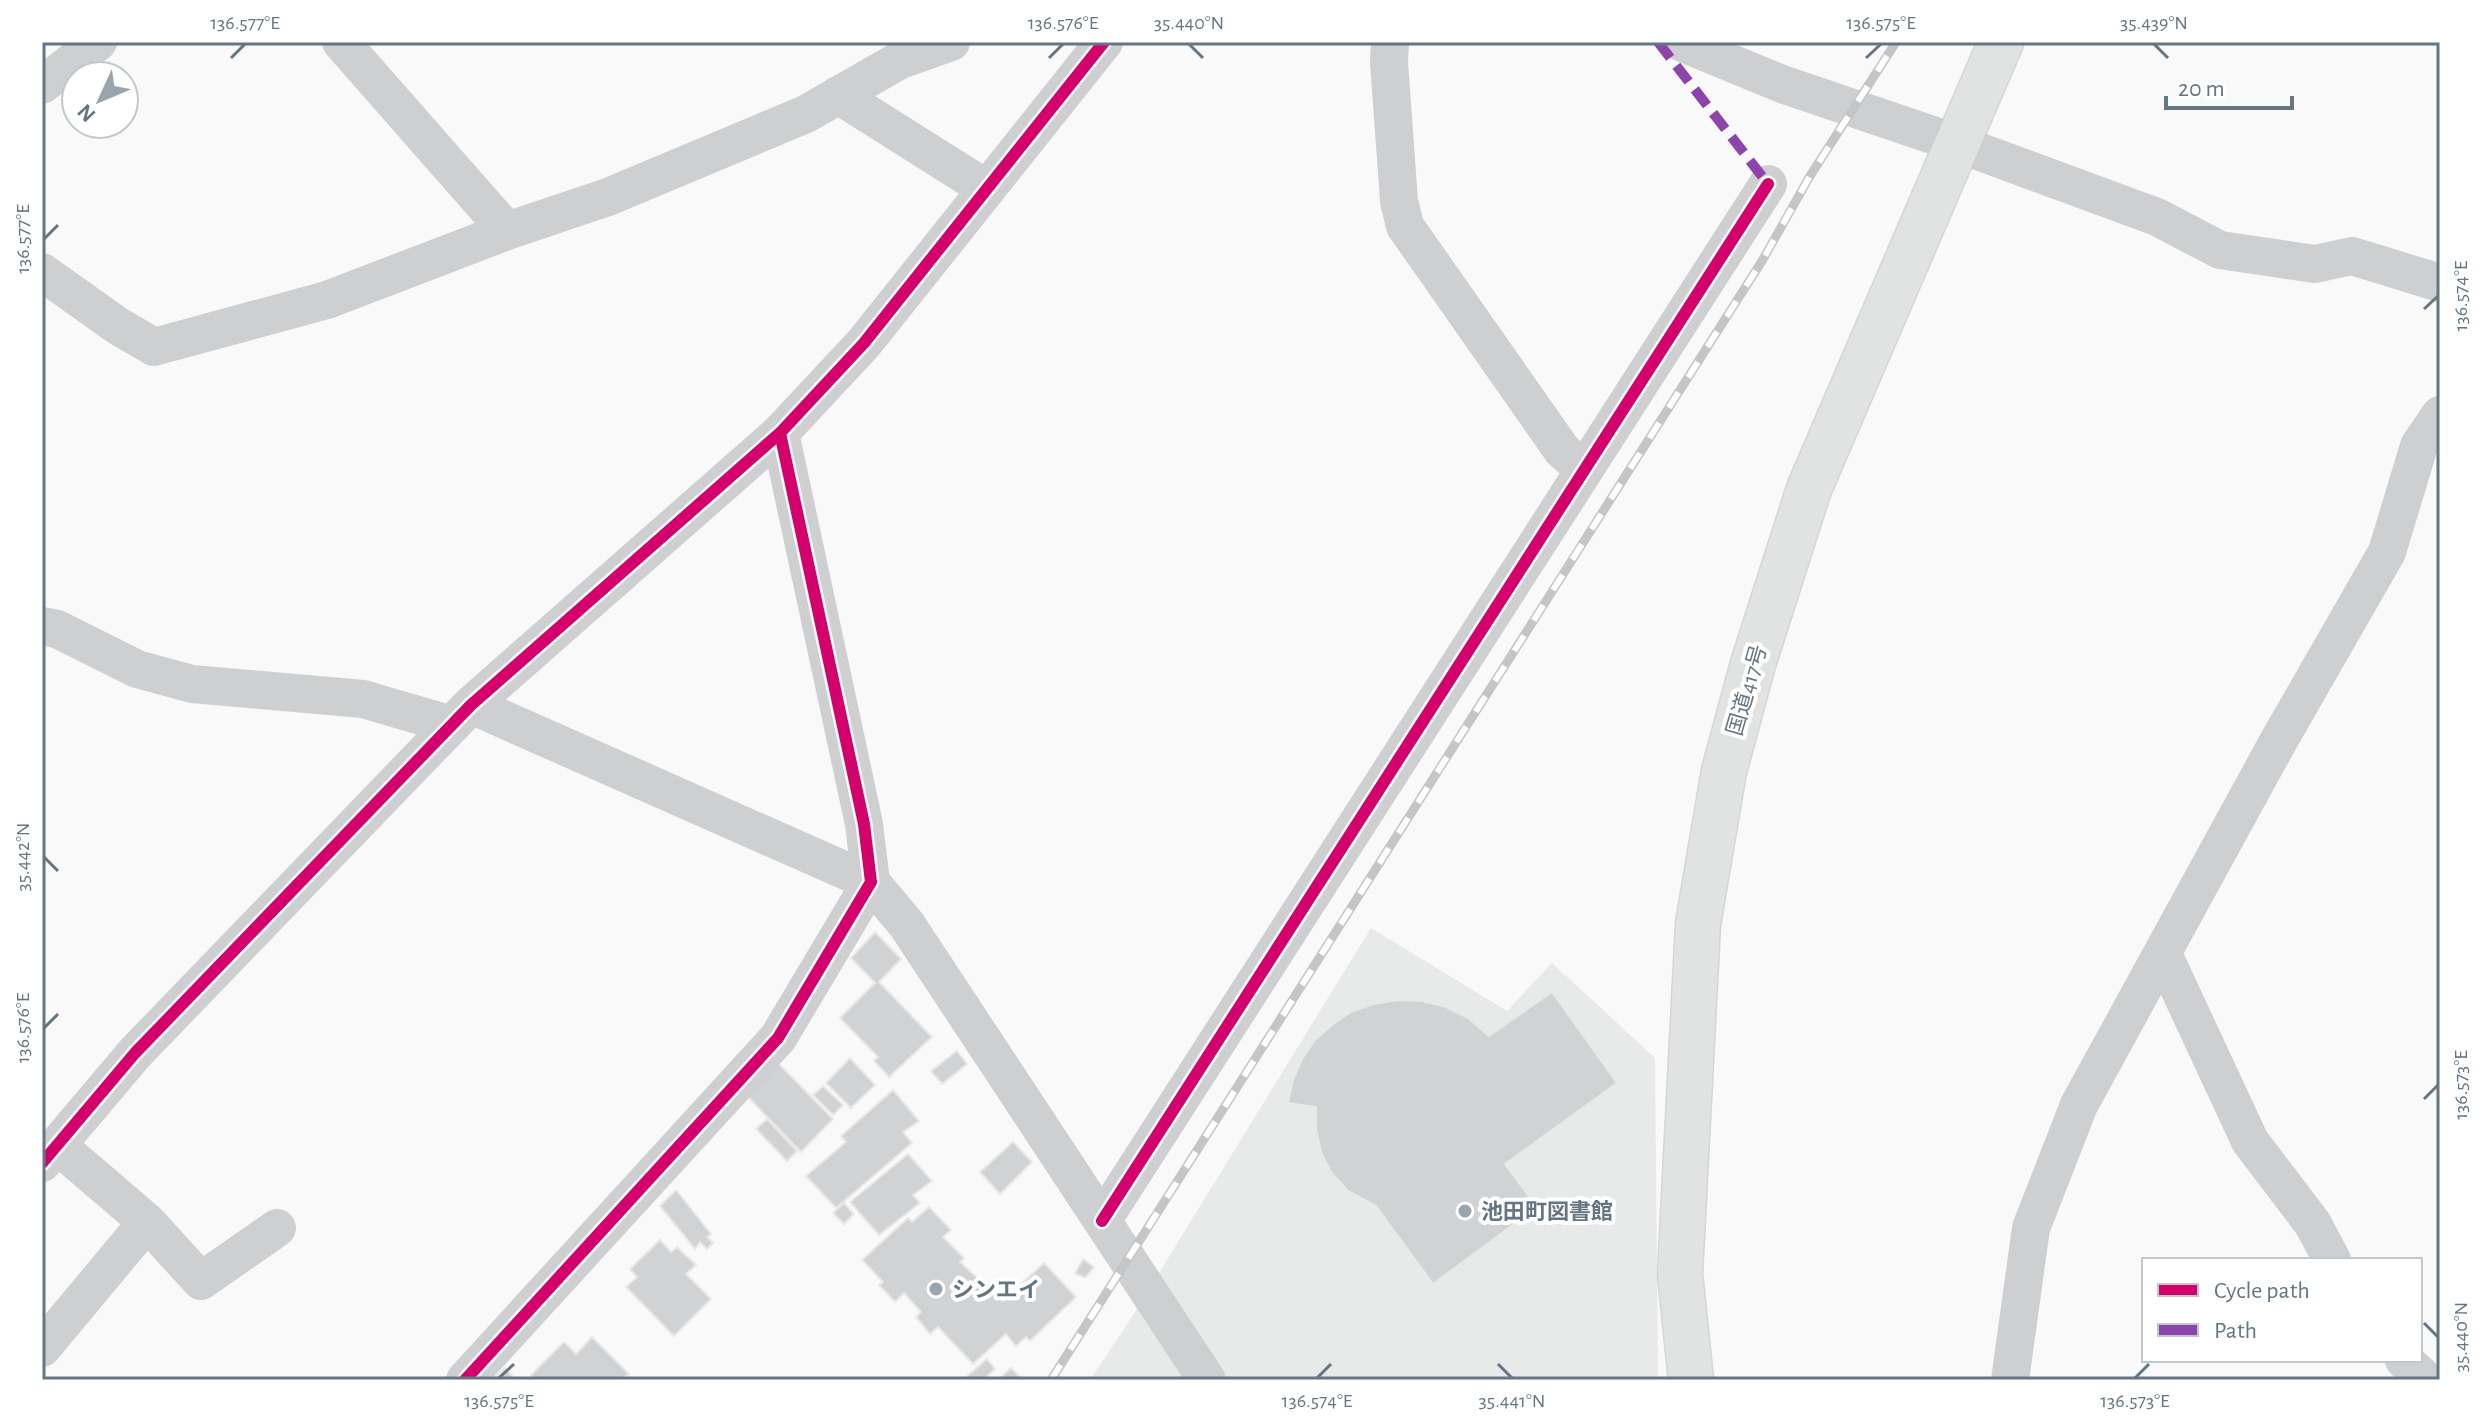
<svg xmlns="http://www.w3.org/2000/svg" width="2482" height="1422" font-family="'Alegreya Sans','Noto Sans JP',sans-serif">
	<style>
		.built { fill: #e8e9e9 }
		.building { fill: #d0d2d3; stroke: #e8e8e8; stroke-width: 2 }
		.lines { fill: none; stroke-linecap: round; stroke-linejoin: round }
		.highway-casing { stroke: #d5d6d6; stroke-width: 47 }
		.street { stroke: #cecfd0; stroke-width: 38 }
		.highway { stroke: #e1e2e2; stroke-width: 44 }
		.rail-casing { stroke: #c3c5c6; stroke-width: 9 }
		.rail { stroke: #fff; stroke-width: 6; stroke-dasharray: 18; stroke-linecap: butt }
		.quiet { stroke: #8e44ad; stroke-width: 10; stroke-dasharray: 20 10; stroke-linecap: butt }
		.cycleway-casing { stroke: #fff; stroke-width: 17 }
		.cycleway { stroke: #d6006c; stroke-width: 12 }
		.ticks { fill: none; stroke: #657683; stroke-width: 3 }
		.poi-dot { fill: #99a4ac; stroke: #fff; stroke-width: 3 }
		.labels { text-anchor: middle; stroke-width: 8; stroke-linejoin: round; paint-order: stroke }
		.street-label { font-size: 22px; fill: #657683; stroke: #fff }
		.poi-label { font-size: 22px; font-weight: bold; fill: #657683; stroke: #fff; text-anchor: start }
		.neatline { fill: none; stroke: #657683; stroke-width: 3 }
		.ticks-label { font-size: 20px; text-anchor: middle; fill: #657683 }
	</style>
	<rect width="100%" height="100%" fill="#f9f9f9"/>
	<path class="built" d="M1371,928L1507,1011L1552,963L1655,1058L1658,1380H1090L1130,1320Z"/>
	<path class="building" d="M875,932L901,959L879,982L932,1037L889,1077L874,1061L878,1057L840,1018L875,983L851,958Z
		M1552,992L1617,1083L1505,1164L1537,1207L1433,1284L1376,1206L1348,1191L1331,1172L1321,1152L1316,1129V1107L1288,1103L1293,1080L1302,1059L1315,1040L1332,1025L1351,1012L1373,1004L1398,1000L1422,1001L1446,1007L1468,1018L1489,1036Z
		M957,1051L967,1064L942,1084L931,1071Z
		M850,1058L875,1085L851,1108L826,1083Z
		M777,1062L833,1119L801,1152L746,1095Z
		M823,1086L843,1105L833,1115L813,1095Z
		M893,1090L919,1121L903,1132L912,1143L836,1208L806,1176L846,1142L841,1136Z
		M767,1119L797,1151L787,1161L756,1129Z
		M1013,1142L1032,1162L1000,1194L980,1172Z
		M908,1154L932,1181L913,1195L920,1203L879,1235L850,1202Z
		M676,1190L711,1234L707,1237L713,1243L707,1249L700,1242L695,1249L660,1206Z
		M844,1203L854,1214L844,1224L833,1213Z
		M929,1207L951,1230L943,1237L964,1258L960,1262L1003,1301L1044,1263L1076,1297L1030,1341L1026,1337L1016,1346L1006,1334L973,1364L938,1327L930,1334L916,1317L921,1312L904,1293L895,1302L879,1285L883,1282L862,1260L908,1218L912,1222Z
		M660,1240L671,1252L677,1247L696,1265L686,1274L711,1299L674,1336L626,1287L637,1277L630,1269Z
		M1083,1259L1094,1267L1085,1278L1075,1273Z
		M592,1337L629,1374L623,1378L625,1380H536L531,1375L564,1342L576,1354Z
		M987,1359L995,1369L983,1380H967L965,1378Z
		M505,1368L516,1380H492Z
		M1011,1368L1020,1377L1016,1380H1004L1001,1377Z"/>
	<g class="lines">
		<defs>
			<path id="highway" d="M1691,1380L1680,1274L1698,924L1724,771L1753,664L1809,489L2001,42"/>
		</defs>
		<use href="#highway" class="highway-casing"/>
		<path class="street" d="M341,42L507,231
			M1390,42L1389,62L1399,201L1405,226L1562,450L1584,470
			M1680,42L1782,84L1956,143L2157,217L2220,250L2315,264L2352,256L2440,283
			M42,85L98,42
			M838,95L987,189
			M42,272L118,326L154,347L327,300L507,231L608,197L806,114L900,60L951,42
			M42,626L57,629L137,669L192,684L363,699L452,725
			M471,705L871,882L907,925L1207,1380
			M2163,954L2250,1141L2313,1224L2332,1260
			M57,1145L147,1222
			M42,1163L135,1053L471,705L780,433L864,343L1104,42
			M1102,1221L1768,184
			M42,1348L147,1222L201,1281L277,1228
			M2404,1360L2426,1380
			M465,1380L778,1038L871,882L864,824L780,433
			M2010,1380L2031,1228L2079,1105L2279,740L2387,552L2419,446L2440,415"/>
		<use href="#highway" class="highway"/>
		<defs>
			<path id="rail" d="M1051,1380L1762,261L1810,176L1896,42"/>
		</defs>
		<use href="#rail" class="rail-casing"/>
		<use href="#rail" class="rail"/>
		<path class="quiet" d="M1658,42L1768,184"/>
		<defs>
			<path id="cycleway" d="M42,1163L135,1053L471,705L780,433L864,343L1104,42
				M1102,1221L1768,184
				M465,1380L778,1038L871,882L864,824L780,433"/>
		</defs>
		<use href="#cycleway" class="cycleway-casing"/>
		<use href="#cycleway" class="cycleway"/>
	</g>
	<path class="ticks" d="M1189,44L1203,58M2154,44L2168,58M231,58L245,44M1049,58L1063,44M1866,58L1881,44M44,239L58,225M2424,309L2438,296M44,857L58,871M44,1028L58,1014M2424,1099L2438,1085M2424,1323L2438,1337M1498,1364L1512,1378M499,1378L514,1364M1317,1378L1331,1364M2135,1378L2149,1364"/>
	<g class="poi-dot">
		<circle cx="1465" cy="1211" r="8"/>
		<circle cx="936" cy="1289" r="8"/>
	</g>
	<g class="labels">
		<g class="street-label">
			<text transform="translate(1746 690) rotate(-74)" y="8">国道417号</text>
		</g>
		<g class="poi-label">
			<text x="1481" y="1219">池田町図書館</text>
			<text x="952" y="1297">シンエイ</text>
		</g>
	</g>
	<rect width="2482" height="1422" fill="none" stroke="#ffffff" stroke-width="88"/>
	<rect x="2142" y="1258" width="280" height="104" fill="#ffffff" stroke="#c1c8cd" stroke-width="2"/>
	<rect x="2158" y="1284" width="40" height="12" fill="#d6006c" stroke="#c1c8cd" stroke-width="2"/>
	<text x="2214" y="1298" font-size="24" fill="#657683">Cycle path</text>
	<rect x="2158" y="1324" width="40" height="12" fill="#8e44ad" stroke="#c1c8cd" stroke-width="2"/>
	<text x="2214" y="1338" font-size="24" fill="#657683">Path</text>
	<g transform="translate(100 100) rotate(226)"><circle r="38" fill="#ffffff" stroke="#c1c8cd" stroke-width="2"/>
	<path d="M0-6L14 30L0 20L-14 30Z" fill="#99a4ac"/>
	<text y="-12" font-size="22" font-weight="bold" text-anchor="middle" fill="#657683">N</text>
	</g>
	<path d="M2166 96v12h126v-12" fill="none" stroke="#657683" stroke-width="4"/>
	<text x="2178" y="96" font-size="24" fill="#657683" stroke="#ffffff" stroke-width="6" paint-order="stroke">20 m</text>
	<rect x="44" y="44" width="2394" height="1334" class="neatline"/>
	<g class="ticks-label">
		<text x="245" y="29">136.577°E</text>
		<text x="1063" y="29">136.576°E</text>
		<text x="1189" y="29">35.440°N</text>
		<text x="1881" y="29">136.575°E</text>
		<text x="2154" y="29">35.439°N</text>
		<text transform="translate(22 239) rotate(-90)" y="7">136.577°E</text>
		<text transform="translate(2460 296) rotate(-90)" y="7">136.574°E</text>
		<text transform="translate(22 857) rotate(-90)" y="7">35.442°N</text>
		<text transform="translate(22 1028) rotate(-90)" y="7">136.576°E</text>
		<text transform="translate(2460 1085) rotate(-90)" y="7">136.573°E</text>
		<text transform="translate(2460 1337) rotate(-90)" y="7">35.440°N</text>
		<text x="499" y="1407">136.575°E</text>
		<text x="1317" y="1407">136.574°E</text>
		<text x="1512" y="1407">35.441°N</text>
		<text x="2135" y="1407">136.573°E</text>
	</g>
</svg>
